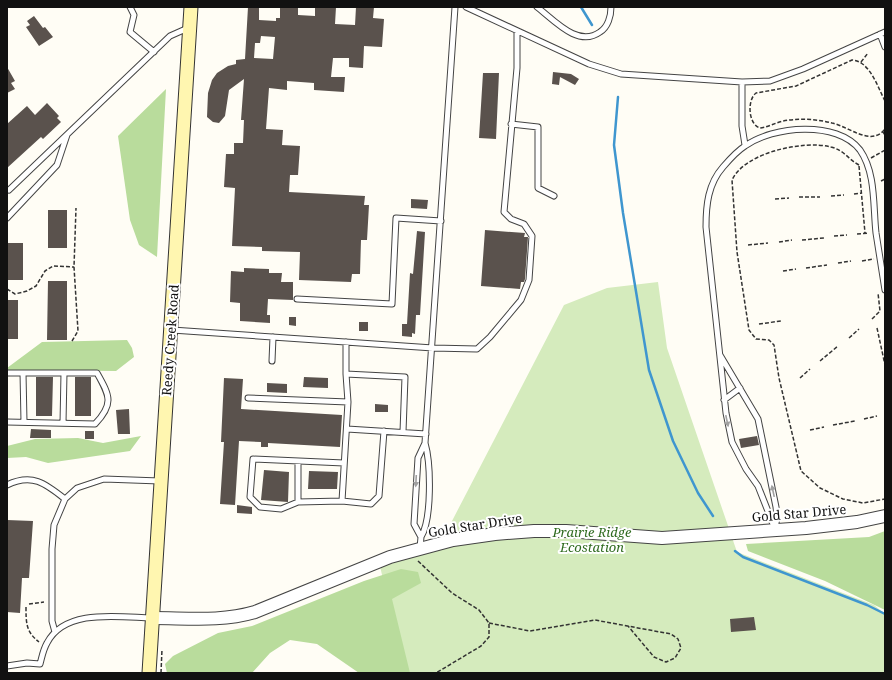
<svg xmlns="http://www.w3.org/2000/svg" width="892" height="680" font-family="'Noto Serif',serif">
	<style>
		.green { fill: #d5ebbd }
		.forest { fill: #b9dc9c }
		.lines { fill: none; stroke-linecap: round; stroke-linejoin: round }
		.stream { stroke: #3f96cf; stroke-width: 2.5 }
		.building { fill: #5a524d; fill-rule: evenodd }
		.service-casing { stroke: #444; stroke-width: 7 }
		.tertiary-casing { stroke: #444; stroke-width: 14 }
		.secondary-casing { stroke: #333; stroke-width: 15 }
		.path { stroke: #333; stroke-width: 1.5; stroke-dasharray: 4 2; stroke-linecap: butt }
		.service { stroke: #fff; stroke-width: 5 }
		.tertiary { stroke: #fff; stroke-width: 12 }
		.secondary { stroke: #fff6b0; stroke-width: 13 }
		.oneway { fill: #a0a0a0 }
		.labels { text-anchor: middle; stroke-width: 4; stroke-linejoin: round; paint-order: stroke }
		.street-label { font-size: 13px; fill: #111; stroke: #fff }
		.park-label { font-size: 13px; font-style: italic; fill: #2f6b1f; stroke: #fff }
	</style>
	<rect width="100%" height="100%" fill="#fffdf5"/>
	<path class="green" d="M658,282L667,348L737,552L874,605L885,614V673H404L380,566L438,548L564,305L607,288Z"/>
	<path class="forest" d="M166,89L157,257L139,245L130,220L118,136Z
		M127,340L132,348L134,357L116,371L7,370V368L42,342Z
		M141,436L130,451L48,463L26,457L7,458V446L35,439L78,438L103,443Z
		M885,531V610L825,581L748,551L746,544L869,537Z
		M401,569L418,572L421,583L392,599L410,673H359L317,644L290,640L270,653L252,673H167L165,664L173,656L218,633L252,626L364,581Z"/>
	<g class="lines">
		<path class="stream" d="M581,7L592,25
			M618,97L614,145L623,213L649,370L673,441L698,493L713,516
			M735,551L743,557L867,605L885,614"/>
	</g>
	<path class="building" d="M248,7H259V20L276,21V18H280V7H298V15L315,16V7H336L335,24L355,25L356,7H374L373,18L384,19L382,47L364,46L363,68L349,67V58H333L331,77H345L344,92L314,90V83L287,81V90L269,88L266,129L283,130L282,145L300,146L298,175H290L289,192L365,196L364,205H369L367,240H361L360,274H352L351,282L299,280L300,252L262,251V247L232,246L235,188L224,187L226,154H234V143H243L244,120H241L244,79L229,90L225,116L219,123L213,122L207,117L208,93L212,80L217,73L228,66L236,64V60L245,59ZM261,36L275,37L273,59L254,58L255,43H260Z
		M34,16L43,28L45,27L53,37L39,46L26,27L30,25L27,21Z
		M7,67L15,81L11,83L15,89L7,93Z
		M553,72L571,74L579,79L575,85L560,77L559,85L552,84Z
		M483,73H499L496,139L479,138Z
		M47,103L59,116L57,118L61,122L43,139L41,137L7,168V124L27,106L35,115Z
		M411,199L428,200L427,209L411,208Z
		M48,210H67V248H48Z
		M485,230L525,233L524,237H528L525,279L524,282H521L520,289L481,286Z
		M417,231L425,232L420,315H416L415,334L412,333V337L402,336V324H407L410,273L413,274Z
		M7,243H23V280H7Z
		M244,268L269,269V273H282L281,282H293V300L268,299L267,315H270V323L240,321V303L230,302L231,271L244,272Z
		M48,281H67V340H47Z
		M7,300H18V339H7Z
		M289,317H296V326L289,325Z
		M359,322H368V331H359Z
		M36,377H53L52,416H36Z
		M75,377H91V416H75Z
		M304,377L328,378V388L303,387Z
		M224,378L243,379L241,409L342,415L340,447L268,443V447H261V442L239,441L235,505L220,504L224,442H221Z
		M267,383L287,384V393L267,392Z
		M375,404L388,405V412H375Z
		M129,409L130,434H118L116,410Z
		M31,429L51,430V438H30Z
		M85,431H94V439H85Z
		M757,436L759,445L741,448L739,439Z
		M264,470L289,472L288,502L261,500Z
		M309,471L338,472L337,489H308Z
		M237,505L252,507V514L237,513Z
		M7,520L33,521L29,578H22L20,613L7,612Z
		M754,617L756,630L731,632L730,619Z"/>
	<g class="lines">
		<defs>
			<path id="service" d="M130,7L134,15L130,32L154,52
				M466,7L589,64L621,74L742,82L770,81L803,69L885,32
				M537,7C554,20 578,48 600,32C608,27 611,16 611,7
				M880,34L885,47
				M742,82V126L745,145
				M511,124L538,127V188L554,196
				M9,190L170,36L188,28
				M7,218L57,165L67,135
				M297,299L392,304L396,218L441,221
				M172,330L433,348L477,349L490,337L521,300L529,280L532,236L524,224L511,219L504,212L517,68V31
				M720,355L758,419L776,507L777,518L775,528
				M272,361L273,337
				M7,373H97C110,396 114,404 95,424L7,422
				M23,373L24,422
				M346,374L405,377L403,432
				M248,398L348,402
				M724,400L740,388
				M63,423L64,373
				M347,429L426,434
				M344,463L253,459L250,497L260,507L281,509L298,502L342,501L371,504L379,496L384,431
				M7,485C32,473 45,483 65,499
				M342,501L348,402L346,374V342
				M298,502V461
				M775,529L758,486L746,469L732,442L726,413L706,227C706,205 708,184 723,167C729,160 737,151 745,146C773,126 837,120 860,150C876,173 873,206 876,233C879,252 882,271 885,290
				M421,537C432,519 431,464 425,443L455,7
				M420,548L421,537L414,524L418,458L425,443
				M55,632L52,621V549L54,525L65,499L77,488L104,479L160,481
				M7,666L27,663L40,664C42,657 43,650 47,643C65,608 119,617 151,618"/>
			<path id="tertiary" d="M153,618C188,618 221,622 255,612L390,557L453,540L495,534L534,531H566L662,538L806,528L857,522L885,516"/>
			<path id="secondary" d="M149,673L191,7"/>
		</defs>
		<use href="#service" class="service-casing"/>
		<use href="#tertiary" class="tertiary-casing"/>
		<use href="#secondary" class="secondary-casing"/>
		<path class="path" d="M861,62L868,53
			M885,101C878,88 870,61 852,60L796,86L756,93C747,100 748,124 760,128C768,127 775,123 783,121C799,118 817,119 832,123C850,127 871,147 885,129
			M883,132L885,135
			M871,158L885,150
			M859,165C849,160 844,150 831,147C804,140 745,152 732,180L737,252L749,330L756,339L769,340L774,345L779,378L801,471L820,488L843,499L863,503L885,499
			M859,166L865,233
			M881,181L885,179
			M854,194L862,193
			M831,196L844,195
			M799,197H820
			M775,199L789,198
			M857,234L869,233
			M834,236L847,235
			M802,240L824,238
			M779,242L792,240
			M748,245L768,243
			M862,261L874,259
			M838,263L851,261
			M806,268L827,265
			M783,271L796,269
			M7,289L15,294L27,291L36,286L45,271L53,266L74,267
			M872,319L880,311L878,293
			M759,324L781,321
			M877,328L885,365
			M849,338L859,329
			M72,341L78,331L74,267L76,208
			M820,361L838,346
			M800,378L810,369
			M864,419L877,416
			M833,425L855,421
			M810,430L824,427
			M418,561L452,593L479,610L489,623V637L481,646L436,673
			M29,604L44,602
			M26,607C26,623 26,632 39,642
			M489,623L530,631L595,620L671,634L678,639L681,648L675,658L666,662L654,657L628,626
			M161,673L162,649"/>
		<use href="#service" class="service"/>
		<use href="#tertiary" class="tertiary"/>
		<use href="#secondary" class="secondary"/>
	</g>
	<defs><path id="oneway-solid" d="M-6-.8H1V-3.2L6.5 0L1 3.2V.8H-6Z"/></defs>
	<g class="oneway">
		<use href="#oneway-solid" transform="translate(727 421) rotate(78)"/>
		<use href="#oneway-solid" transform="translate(416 481) rotate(93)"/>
		<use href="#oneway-solid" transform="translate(773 491) rotate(-102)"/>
	</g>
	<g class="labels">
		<g class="street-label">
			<text transform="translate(170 340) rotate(-86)" y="5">Reedy Creek Road</text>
			<text transform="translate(799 513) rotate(-5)" y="5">Gold Star Drive</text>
			<text transform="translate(475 525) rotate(-9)" y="5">Gold Star Drive</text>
		</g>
		<g class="park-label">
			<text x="592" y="537">Prairie Ridge<tspan x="592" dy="15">Ecostation</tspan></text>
		</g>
	</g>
	<rect width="892" height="680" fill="none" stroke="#111111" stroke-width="16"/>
</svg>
